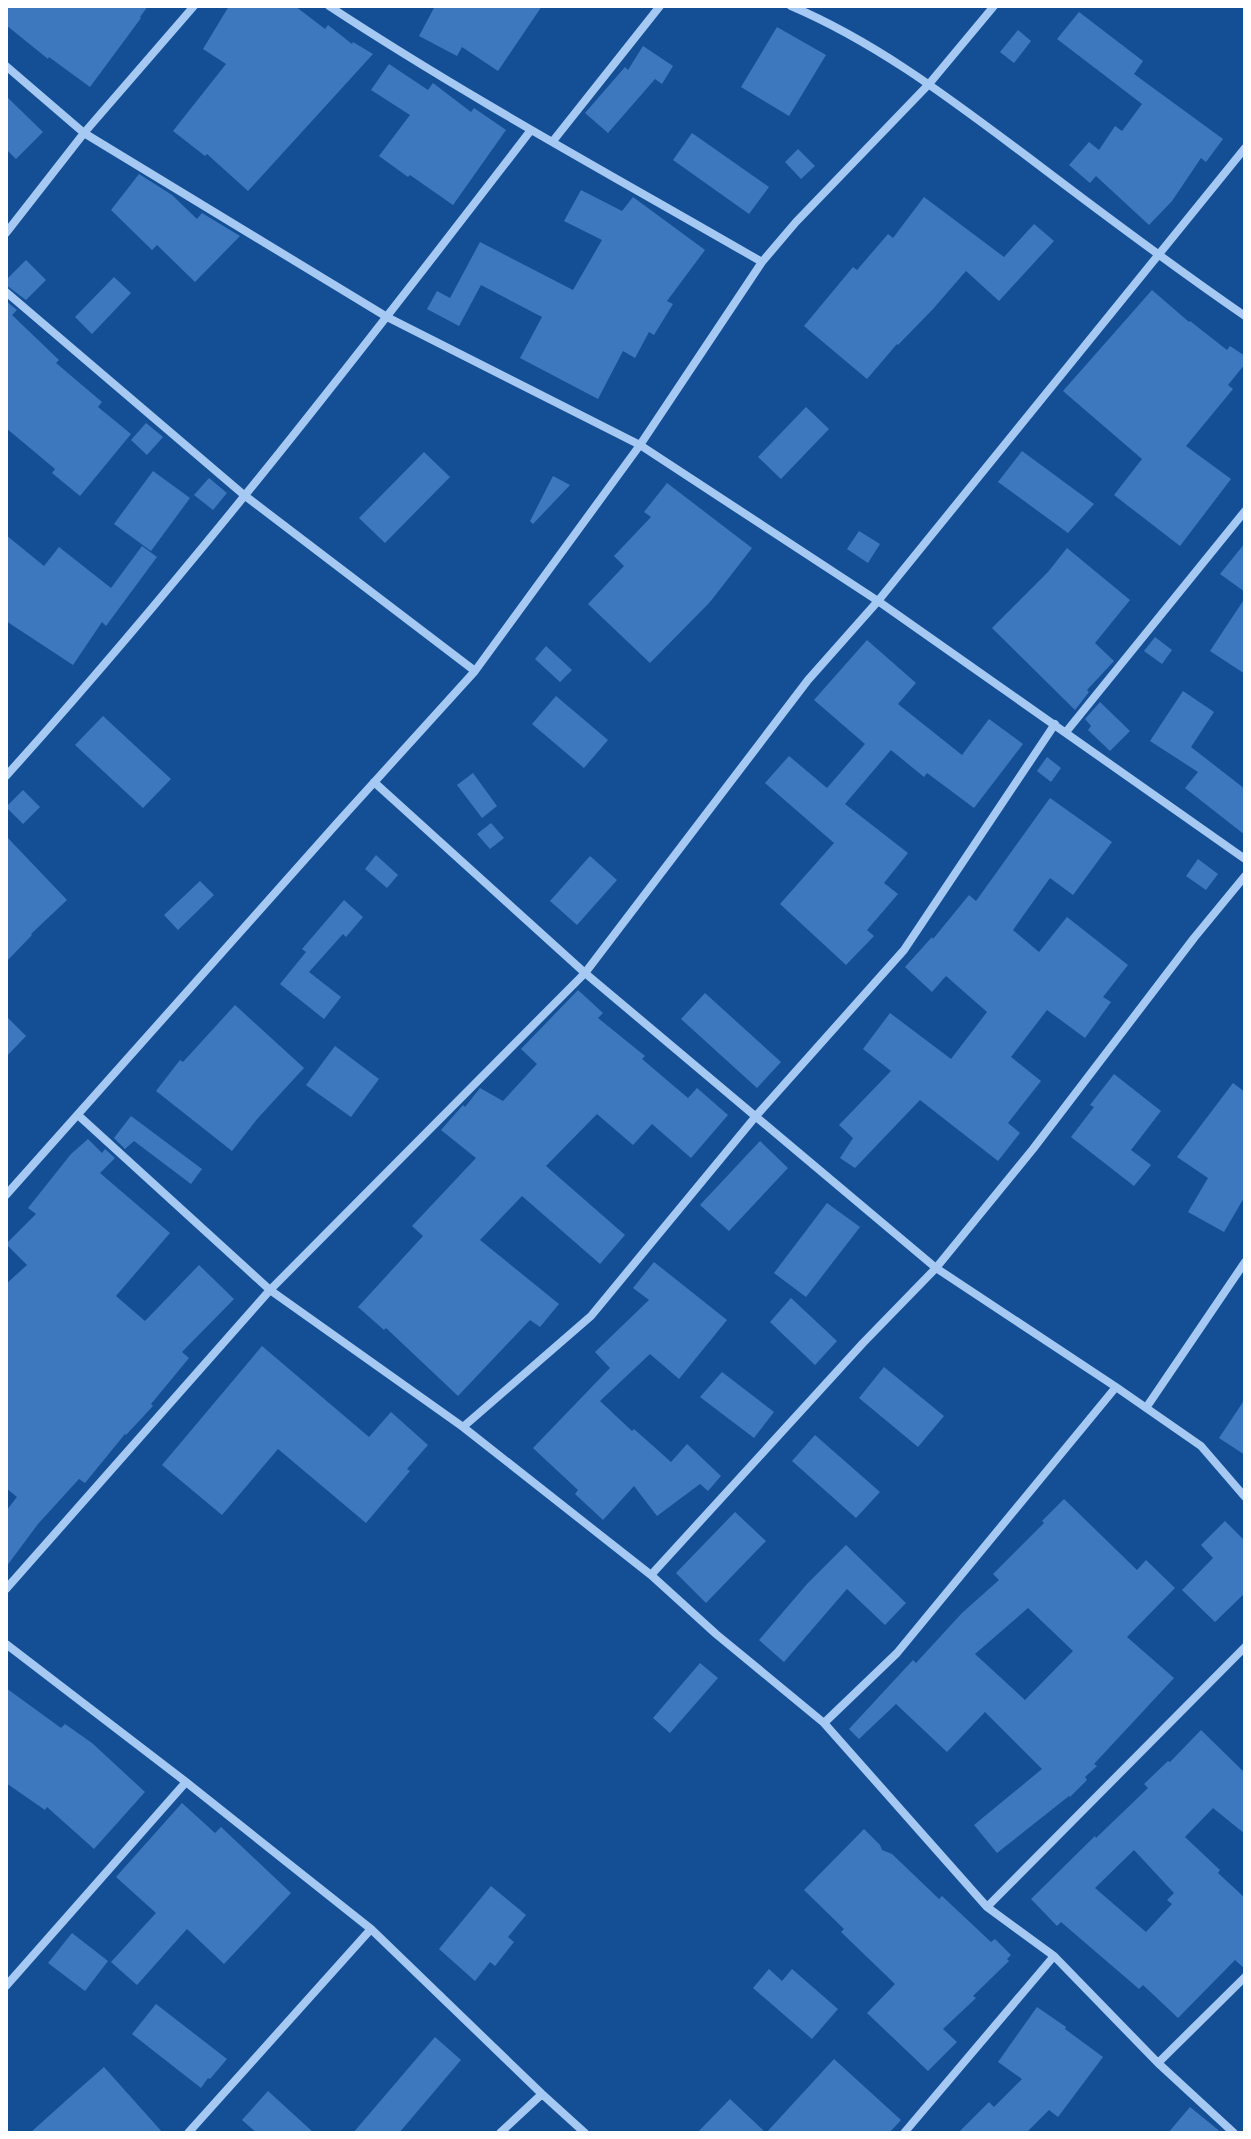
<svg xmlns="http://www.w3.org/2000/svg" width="1251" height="2139" font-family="'Space Grotesk',sans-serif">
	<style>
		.building { fill: #3d78be; fill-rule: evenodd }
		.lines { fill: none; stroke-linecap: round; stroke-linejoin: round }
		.street { stroke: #a5c9f2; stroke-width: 8 }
	</style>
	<rect width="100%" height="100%" fill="#144f96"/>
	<path class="building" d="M6,6H148L140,17L141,18L90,87L49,57L48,59L6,25Z
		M229,6H295L325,29L328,25L352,44L353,42L373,54L248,191L207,154L205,156L173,131L226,64L203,49Z
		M435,6H542L498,71L462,47L457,56L419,36Z
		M1079,12L1143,61L1134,74L1223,139L1206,162L1201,158L1172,201L1149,225L1096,176L1090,183L1069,165L1089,142L1099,150L1115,126L1122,131L1142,104L1057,39Z
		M777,27L826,55L789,116L741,87Z
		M1018,30L1031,41L1014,63L1000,52Z
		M643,46L673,66L662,84L655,79L608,133L585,113L625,67L628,70Z
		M389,64L428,90L433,83L471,112L474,108L506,130L453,205L410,175L408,177L379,156L410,115L371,90Z
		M6,96L43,132L16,159L6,149Z
		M692,133L769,187L749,214L673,160Z
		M798,149L815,166L801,179L785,162Z
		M139,174L172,195L197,219L202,213L240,236L195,282L157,245L152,250L111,210Z
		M581,190L622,211L633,197L705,250L667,301L673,304L654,335L649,332L635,358L623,351L598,399L520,358L542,317L481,285L459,326L427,309L437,291L450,298L480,242L573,290L602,240L564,221Z
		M924,197L1004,257L1034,224L1054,241L999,301L966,271L933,309L898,345L897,344L867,379L804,326L853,267L857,270L888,234L893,238Z
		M26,260L46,280L26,300L6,285V280Z
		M114,277L131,293L92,334L75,317Z
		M1152,290L1189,322L1190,321L1227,350L1230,346L1245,356V364L1228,385L1233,389L1186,446L1231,479L1180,546L1114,495L1142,459L1063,391Z
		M6,301L17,310L12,315L59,360L56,363L102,402L98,407L131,434L80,496L52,473L55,469L6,428Z
		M806,407L829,429L781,479L758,457Z
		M146,423L163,437L147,455L131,440Z
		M1022,451L1094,504L1068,533L998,482Z
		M424,452L450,477L385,543L359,518Z
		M153,471L190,498L151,551L114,524Z
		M553,476L570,485L533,524L530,521Z
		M209,478L227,493L213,510L194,495Z
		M667,483L752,548L710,602L650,663L588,604L624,566L614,556L651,517L644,512Z
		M859,531L880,544L868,563L847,549Z
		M6,535L44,566L59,547L111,588L142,546L157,557L106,626L102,622L73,665L6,621Z
		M1245,543V592L1220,574Z
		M1067,548L1130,600L1095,643L1114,661L1087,690L1089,692L1075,710L992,628L1048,572Z
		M1245,598V674L1210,651Z
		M1155,637L1172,650L1162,664L1144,651Z
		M867,640L916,683L898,704L962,755L989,719L1023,744L974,808L927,773L924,777L891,750L845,804L908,853L884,883L898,894L867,930L874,936L846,965L780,904L834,843L765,783L789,756L827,788L865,744L814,700Z
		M546,646L572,670L560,682L535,659Z
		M1183,691L1214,712L1191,747L1245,789V835L1185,788L1198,772L1150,741Z
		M556,696L608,740L584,768L532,724Z
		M1100,702L1130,731L1110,751L1088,730L1091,726L1085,719Z
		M103,716L171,779L143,808L75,745Z
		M1047,757L1061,768L1051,782L1037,771Z
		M473,773L497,806L482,818L457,785Z
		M23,790L40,807L23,824L6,807Z
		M1050,798L1112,842L1073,895L1050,878L1013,930L1039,952L1067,917L1128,965L1103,997L1111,1002L1085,1038L1047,1010L1011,1057L1041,1081L1008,1123L1020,1133L998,1161L920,1100L855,1168L840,1158L853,1138L839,1125L891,1071L863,1049L890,1013L951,1059L987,1012L946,976L932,992L905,967L932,937L933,939L969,895L976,901Z
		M491,823L504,838L490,849L477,834Z
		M6,836L67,900L31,934L32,935L6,962Z
		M376,855L398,875L387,888L365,869Z
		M590,856L617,880L577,925L550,901Z
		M1198,859L1218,874L1206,890L1186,876Z
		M200,881L214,895L178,930L164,915Z
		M344,900L363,917L346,937L343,934L309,972L341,997L324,1019L280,984L306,952L302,949Z
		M578,990L603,1013L598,1018L645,1056L642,1059L688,1098L697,1088L728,1115L691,1158L652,1124L633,1145L597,1114L546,1166L625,1235L600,1264L522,1196L480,1240L559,1304L540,1327L530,1320L458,1396L386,1328L384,1330L358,1307L423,1236L412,1226L476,1158L441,1130L463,1105L465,1107L480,1088L503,1101L537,1064L521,1049Z
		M705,993L781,1062L757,1088L681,1019Z
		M235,1005L304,1068L258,1118L232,1151L156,1091L180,1060L183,1062Z
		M6,1016L26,1036L6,1057Z
		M335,1046L379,1079L351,1117L306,1085Z
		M1114,1074L1161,1111L1131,1150L1151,1165L1134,1186L1071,1137L1094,1107L1090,1105Z
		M1233,1083L1245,1092V1196L1224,1232L1188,1212L1208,1178L1177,1157Z
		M131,1116L202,1169L191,1184L134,1141L125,1149L114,1138Z
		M88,1139L102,1153L105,1149L115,1158L100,1173L170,1233L116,1296L145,1321L199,1265L234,1299L182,1352L189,1358L151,1404L153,1406L126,1435L125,1434L85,1483L79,1479L38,1524L6,1567V1511L17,1497L6,1488V1284L27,1265L6,1244L36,1214L28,1208L71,1154Z
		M760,1141L788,1168L729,1231L700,1205Z
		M827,1203L860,1227L806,1297L774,1273Z
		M654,1262L727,1320L679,1379L650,1354L600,1401L632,1431L634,1429L671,1462L687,1444L721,1476L708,1491L700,1484L657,1516L634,1486L603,1520L575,1494L578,1490L533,1448L610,1368L595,1352L649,1300L633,1288Z
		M791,1298L837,1341L815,1365L770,1322Z
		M262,1346L369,1437L391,1412L428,1445L407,1469L410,1471L366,1523L278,1449L222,1515L162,1465Z
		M884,1367L944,1416L918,1447L859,1398Z
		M722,1372L774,1412L754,1438L700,1397Z
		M1245,1399V1455L1219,1438Z
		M815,1435L880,1492L856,1518L792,1461Z
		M1064,1499L1137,1570L1146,1560L1175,1588L1127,1637L1174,1678L1094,1764L1097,1766L1085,1777L1087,1780L1070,1797L1069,1796L997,1853L974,1825L1042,1769L985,1712L947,1752L896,1704L859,1739L849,1729L913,1660L916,1663L962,1613L999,1580L993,1574L1044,1523L1042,1521ZM1028,1608L1073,1651L1025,1700L975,1654Z
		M735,1512L766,1541L706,1603L676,1573Z
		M1225,1521L1245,1541V1593L1215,1622L1182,1590L1213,1558L1201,1545Z
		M846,1545L906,1603L885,1625L847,1589L784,1662L759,1640L807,1584Z
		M700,1663L718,1678L670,1733L653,1718Z
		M6,1688L61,1728L65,1724L92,1743L145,1792L94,1849L47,1807L45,1810L6,1783Z
		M1201,1730L1245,1773V1834L1213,1808L1185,1837L1220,1870L1218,1873L1245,1898V1969L1235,1960L1178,2018L1143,1985L1139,1989L1061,1922L1057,1926L1031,1899L1095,1836L1096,1838L1148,1788L1144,1784L1168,1761L1170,1762ZM1134,1850L1174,1893L1167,1900L1172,1904L1146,1932L1095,1888Z
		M182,1803L215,1833L221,1827L291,1893L224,1964L187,1929L137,1985L111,1962L156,1913L116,1877Z
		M864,1829L880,1845L882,1850L892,1854L939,1899L942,1896L991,1942L995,1939L1011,1955L1007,1959L1009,1961L973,1996L976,1998L943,2029L957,2042L928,2071L867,2013L895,1984L841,1932L844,1929L804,1890Z
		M491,1886L526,1915L508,1937L514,1942L495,1966L490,1962L475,1981L439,1949Z
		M72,1933L108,1961L85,1991L48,1963Z
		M769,1969L782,1981L792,1969L838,2009L812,2039L753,1988Z
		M156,2004L227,2059L210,2079L208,2078L201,2088L132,2034Z
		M1037,2007L1066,2027L1065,2029L1103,2057L1058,2117L1049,2110L1026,2133H958L989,2102L994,2107L1022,2079L998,2062Z
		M435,2037L461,2060L399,2133H353Z
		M834,2059L901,2120L889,2133H697L730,2099L766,2133Z
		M104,2067L163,2133H30L70,2097Z
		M268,2091L314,2133H257L242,2120Z
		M1190,2107L1222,2133H1168Z"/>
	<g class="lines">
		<path class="street" d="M329,6C469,98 617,178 762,262
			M791,6C878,43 953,101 1028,157C1099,211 1171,265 1245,316
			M6,66L84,133L387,317L640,445L878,601L1245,859
			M553,141L660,6
			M1245,148L878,601L808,680L585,973L936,1268L1116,1387L1201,1446L1245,1497
			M6,233L84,133L194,6
			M6,292L244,495L475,671
			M1066,732L1245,511
			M6,776C192,570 362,350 531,130
			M78,1115L270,1290L463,1427L651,1575L716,1634L824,1723L987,1907L1054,1956L1158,2063L1234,2133
			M6,1195L339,821L475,671L640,445L762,262L796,222L929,84L994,6
			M1146,1408L1245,1262
			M463,1427L591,1316L756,1116L904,950L1055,724
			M651,1575L863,1343L936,1268L1033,1149L1194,938L1245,876
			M6,1589L270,1290L585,973L374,782
			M6,1644L186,1782L371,1929L542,2094L585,2133
			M824,1723L897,1653L1116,1387
			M987,1907L1245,1647
			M6,1986L186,1782
			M1158,2063L1245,1977
			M188,2133L371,1929
			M500,2133L542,2094
			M904,2133L1054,1956"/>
	</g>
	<rect width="1251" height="2139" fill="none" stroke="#ffffff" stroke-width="16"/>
</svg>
